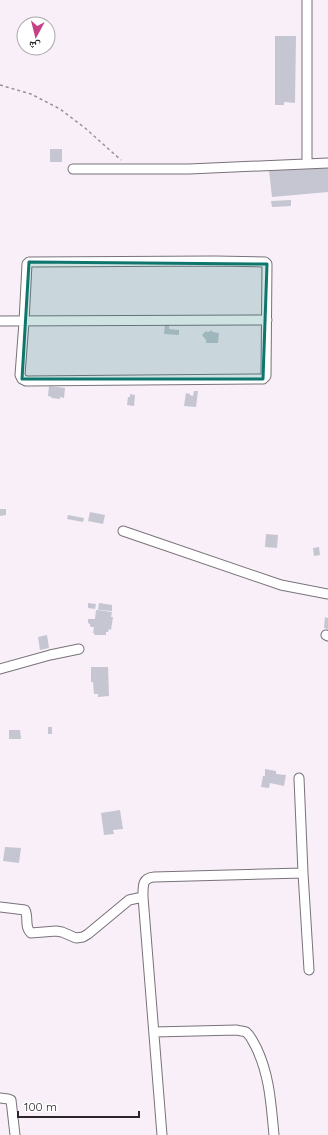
<svg xmlns="http://www.w3.org/2000/svg" width="328" height="1135" font-family="Quicksand,'Noto Naskh Arabic',sans-serif">
	<style>
		.building { fill: #c5c6d1 }
		.lines { fill: none; stroke-linecap: round; stroke-linejoin: round }
		.minor-casing { stroke: #79727a; stroke-width: 11 }
		.path { stroke: #989198; stroke-width: 1.5; stroke-dasharray: 3 3; stroke-linecap: butt }
		.minor { stroke: #fff; stroke-width: 9 }
		.marked { fill: #0f766e; fill-opacity: 0.2; stroke: #0f766e; stroke-width: 3; stroke-linejoin: round }
	</style>
	<rect width="100%" height="100%" fill="#f8eff8"/>
	<path class="building" d="M275,36H296L295,103L284,102V105H275Z
		M50,149H62V162H50Z
		M328,165V192L272,197L269,170Z
		M291,200V206L272,207L271,201Z
		M165,323H169V329L179,330V335L164,334Z
		M211,330L213,332L219,333L218,343H206V340L202,335L206,331L207,332H209Z
		M49,386L65,388L64,398L60,397V399L51,398L52,397L48,396Z
		M194,391H198L196,407L184,406L186,393L190,394V395L193,396Z
		M130,394L135,395L134,406L127,405L128,397H130Z
		M0,509H6V515L0,516Z
		M90,512L105,515L103,524L88,521Z
		M68,515L84,518L83,522L67,519Z
		M266,534L278,535L277,548L265,547Z
		M319,547L320,555L314,556L313,548Z
		M88,603L96,604L95,609L88,608Z
		M99,603L112,605V611L98,610Z
		M96,610L112,612L111,617H113L111,630L109,629L108,632H106V635H94L95,634L93,633L94,627H91L90,626V624L88,623V619H95Z
		M325,617L328,618V629L324,628Z
		M47,635L49,648L40,650L38,637Z
		M91,667H108L109,696L98,697V694H94L93,682H91Z
		M48,727H52V734H48Z
		M9,730H20L21,739H9Z
		M265,769L276,771V774L286,775L284,786L270,783L269,788L261,787L263,776H265Z
		M120,810L123,829L113,830L114,834L104,835L101,813Z
		M5,847L21,848L19,863L3,861Z"/>
	<g class="lines">
		<defs>
			<path id="minor" d="M307,164V0
				M73,169H189L328,163
				M215,261L265,262L267,264L266,376L263,379L26,381L22,379L20,375L24,322L27,264L29,262Z
				M0,321L267,320
				M123,531L281,585L328,594
				M326,635L328,636
				M0,669L50,655L79,649
				M299,778L303,873L309,970
				M0,907L25,910C29,918 24,927 31,933L56,931L62,932L76,938L83,937L88,934L129,900L143,897
				M154,1032L237,1030C239,1031 244,1031 246,1032C251,1036 253,1042 256,1047C270,1076 271,1105 274,1135
				M0,1098L8,1099L11,1100L15,1135
				M162,1135L143,897C143,886 142,878 154,877L303,873"/>
		</defs>
		<use href="#minor" class="minor-casing"/>
		<path class="path" d="M0,85L31,94L60,109L85,128L121,160"/>
		<use href="#minor" class="minor"/>
	</g>
	<path class="marked" d="M29,262L267,264L263,379H22Z"/>
	<g transform="translate(36 36) rotate(187)"><circle r="19" fill="#ffffff" stroke="#a9a8a9"/>
	<path d="M0-3L7 15L0 10L-7 15Z" fill="#c64286"/>
	<text y="-6" font-size="11" font-weight="bold" text-anchor="middle" fill="#292529">ش</text>
	</g>
	<path d="M18 1111v6h121v-6" fill="none" stroke="#292529" stroke-width="2"/>
	<text x="24" y="1111" font-size="12" fill="#292529" stroke="#ffffff" stroke-width="3" paint-order="stroke">100 m</text>
</svg>
